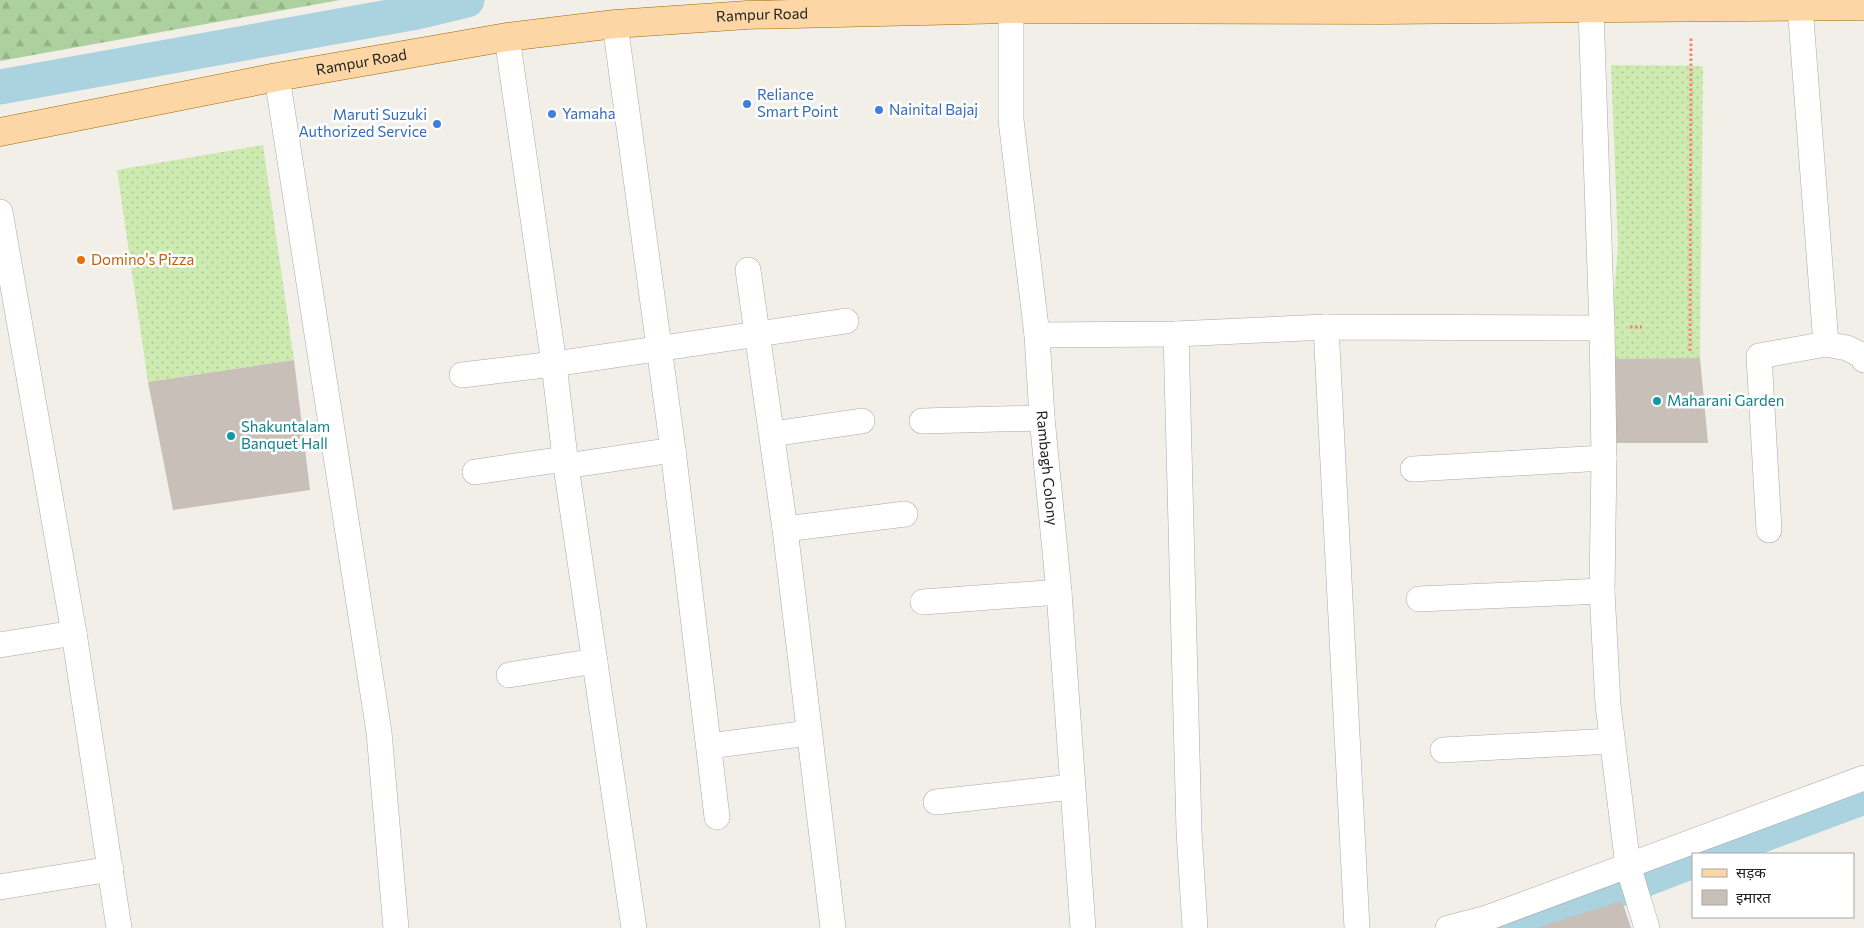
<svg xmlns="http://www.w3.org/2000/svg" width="1864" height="928" font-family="Commissioner,'Noto Sans Devanagari',sans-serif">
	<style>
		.grass { fill: url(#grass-dots) }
		.forest { fill: url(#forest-firs) }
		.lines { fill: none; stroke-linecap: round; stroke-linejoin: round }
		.canal { stroke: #aad3df; stroke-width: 35 }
		.building { fill: #c7bfb8 }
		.street-casing { stroke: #a9a9a9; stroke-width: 26 }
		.primary-casing { stroke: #a06b00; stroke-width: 29 }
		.path { stroke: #fa8072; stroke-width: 3; stroke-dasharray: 2.5 2.5; stroke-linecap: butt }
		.street { stroke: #fff; stroke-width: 25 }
		.primary { stroke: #fcd6a4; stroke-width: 28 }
		.shop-dot { fill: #3f7fe0; stroke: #fff; stroke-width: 2 }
		.food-dot { fill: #e8710a; stroke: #fff; stroke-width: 2 }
		.culture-dot { fill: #0f9aa8; stroke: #fff; stroke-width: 2 }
		.labels { text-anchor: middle; stroke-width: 5; stroke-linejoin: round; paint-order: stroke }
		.street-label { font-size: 15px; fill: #222; stroke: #fff }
		.shop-label { font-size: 15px; fill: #366cbe; stroke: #fff; text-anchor: start }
		.food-label { font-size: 15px; fill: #c56008; stroke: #fff; text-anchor: start }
		.culture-label { font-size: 15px; fill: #0d838f; stroke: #fff; text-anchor: start }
	</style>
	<defs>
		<pattern id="grass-dots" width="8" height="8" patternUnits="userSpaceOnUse" patternTransform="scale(1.25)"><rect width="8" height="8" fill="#cdebb0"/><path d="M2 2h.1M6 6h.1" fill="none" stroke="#b0c997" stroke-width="1.8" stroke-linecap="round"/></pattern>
		<pattern id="forest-firs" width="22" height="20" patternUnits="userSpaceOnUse" patternTransform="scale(1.25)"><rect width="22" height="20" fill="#add19e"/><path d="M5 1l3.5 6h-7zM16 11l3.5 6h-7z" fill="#95b388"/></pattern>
	</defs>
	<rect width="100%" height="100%" fill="#f2efe9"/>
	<path class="grass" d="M1611,65L1703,66L1700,358L1609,359L1618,245Z
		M263,145L294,360L148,382L117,170Z"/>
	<path class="forest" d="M0,0H340L0,61Z"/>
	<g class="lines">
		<path class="canal" d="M0,87L417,12L467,0
			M1711,854L1864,797
			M1497,928L1607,894L1693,861"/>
	</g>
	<path class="building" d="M1700,358L1708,443H1609V359Z
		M294,360L310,490L173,510L148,382Z
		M1622,901L1631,928H1536Z"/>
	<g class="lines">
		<defs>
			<g id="street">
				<path d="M1800,6L1826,344L1847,348L1863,356L1864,360"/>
				<path id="s1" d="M1011,9V120L1037,335L1042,418L1059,592L1083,928"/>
				<path d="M1591,10L1602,328L1604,458L1602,591L1608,705L1628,866L1647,928"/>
				<path d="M615,24L673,450L717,817"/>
				<path d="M507,37L554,364L566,466L634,928"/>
				<path d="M277,77L379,732L396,928"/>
				<path d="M0,212L74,633L119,928"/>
				<path d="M748,270L785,529L833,928"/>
				<path d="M1326,327L1357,928"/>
				<path d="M1176,334L1189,831L1195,928"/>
				<path d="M1037,335L1176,334L1326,327L1602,328"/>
				<path d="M462,375L554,364L846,321"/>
				<path d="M922,421L1042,418"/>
				<path d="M772,434L862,421"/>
				<path d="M566,466L673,450"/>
				<path d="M1413,469L1604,458"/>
				<path d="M475,472L565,459"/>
				<path d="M785,529L905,514"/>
				<path d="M1769,530L1759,356L1826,344"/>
				<path d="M1419,599L1602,591"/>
				<path d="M923,602L1059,592"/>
				<path d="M0,645L74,633"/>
				<path d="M509,675L595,661"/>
				<path d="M709,746L809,733"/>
				<path d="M1443,750L1612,741"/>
				<path d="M936,802L1072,787"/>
				<path d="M0,887L111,869"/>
				<path d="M1448,928L1487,918L1864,778"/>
			</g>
			<g id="primary">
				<path id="s2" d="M0,132L277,77L507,37L615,24L747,15L1011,9L1383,10L1864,6"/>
			</g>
		</defs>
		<use href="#street" class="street-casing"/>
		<use href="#primary" class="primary-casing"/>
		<path class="path" d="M1630,327H1642
			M1690,351L1691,38"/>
		<use href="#street" class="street"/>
		<use href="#primary" class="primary"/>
	</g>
	<g class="shop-dot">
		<circle cx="747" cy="104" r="5"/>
		<circle cx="879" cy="110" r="5"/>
		<circle cx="552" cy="114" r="5"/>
		<circle cx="437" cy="124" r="5"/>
	</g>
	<circle class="food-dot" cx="81" cy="260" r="5"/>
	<g class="culture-dot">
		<circle cx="1657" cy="401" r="5"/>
		<circle cx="231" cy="436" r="5"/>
	</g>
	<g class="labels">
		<g class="street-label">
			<text dy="5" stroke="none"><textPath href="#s2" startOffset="772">Rampur Road</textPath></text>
			<text dy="5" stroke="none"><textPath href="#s2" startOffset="368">Rampur Road</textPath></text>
			<text dy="5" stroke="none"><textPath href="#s1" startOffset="461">Rambagh Colony</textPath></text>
		</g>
		<g class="shop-label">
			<text x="757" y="100">Reliance<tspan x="757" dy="17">Smart Point</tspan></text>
			<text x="889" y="115">Nainital Bajaj</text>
			<text x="562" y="119">Yamaha</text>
			<text x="427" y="120" text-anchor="end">Maruti Suzuki<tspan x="427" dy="17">Authorized Service</tspan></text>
		</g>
		<g class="food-label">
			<text x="91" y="265">Domino's Pizza</text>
		</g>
		<g class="culture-label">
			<text x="1667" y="406">Maharani Garden</text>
			<text x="241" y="432">Shakuntalam<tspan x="241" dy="17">Banquet Hall</tspan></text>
		</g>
	</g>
	<rect x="1692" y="853" width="162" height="65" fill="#ffffff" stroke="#a7a7a7"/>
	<rect x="1702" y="869" width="25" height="8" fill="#fcd6a4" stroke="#a7a7a7"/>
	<text x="1736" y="878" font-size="15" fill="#222222">सड़क</text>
	<rect x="1702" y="890" width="25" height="15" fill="#c7bfb8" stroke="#a7a7a7"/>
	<text x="1736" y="903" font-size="15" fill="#222222">इमारत</text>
</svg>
